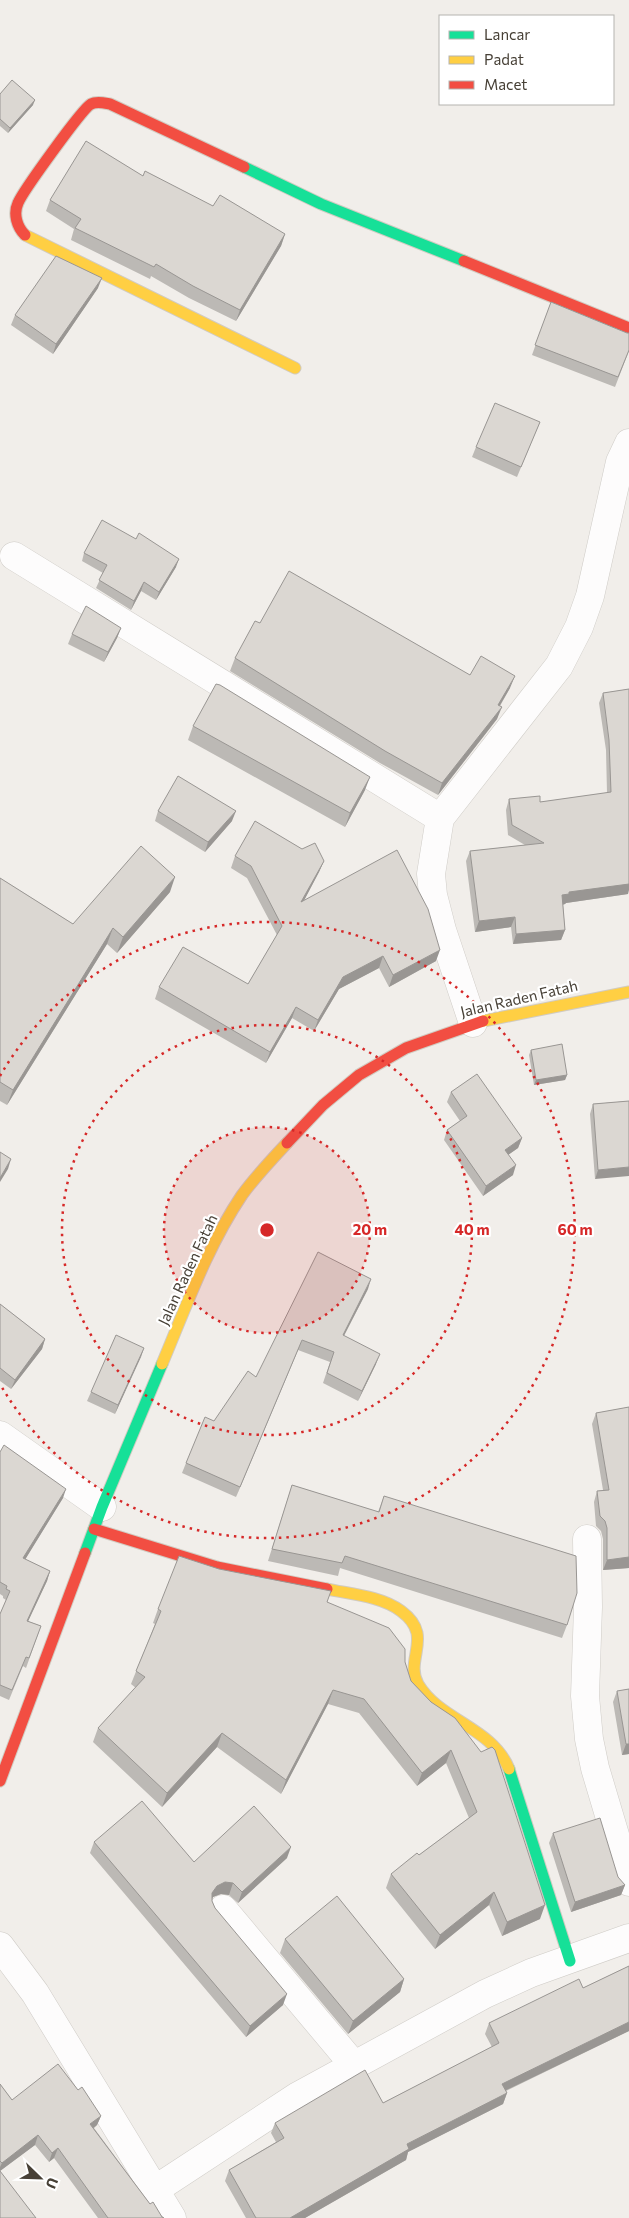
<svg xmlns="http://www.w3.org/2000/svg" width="629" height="2218" font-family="Commissioner,sans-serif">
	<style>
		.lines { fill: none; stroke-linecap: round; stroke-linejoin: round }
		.street-casing { stroke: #cfccc7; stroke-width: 29 }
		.fast-casing { stroke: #d1cbc1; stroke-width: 13 }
		.slow-casing { stroke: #d1cbc1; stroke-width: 13 }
		.jam-casing { stroke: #d1cbc1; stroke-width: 13 }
		.street { stroke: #fdfcfc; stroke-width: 28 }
		.fast { stroke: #16e098; stroke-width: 11 }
		.slow { stroke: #ffcf43; stroke-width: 11 }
		.jam { stroke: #f24e42; stroke-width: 11 }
		.wall { fill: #bcb9b5 }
		.shaded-wall { fill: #999693 }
		.building { fill: #dbd7d2; stroke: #999693 }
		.ring { fill: none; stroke: #d62828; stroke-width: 2.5; stroke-dasharray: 2.5 5 }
		.labels { text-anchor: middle; stroke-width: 4.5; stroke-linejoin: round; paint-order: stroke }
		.street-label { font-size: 15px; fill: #474036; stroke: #fff }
		.centre { fill: #d62828; stroke: #fff; stroke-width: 2.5 }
		.ring-label { font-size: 15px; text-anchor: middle; font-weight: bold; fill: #d62828; stroke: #fff; stroke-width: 4.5; stroke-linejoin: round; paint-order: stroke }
	</style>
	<rect width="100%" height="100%" fill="#f1eeea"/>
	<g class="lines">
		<defs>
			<path id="street" d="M14,556L440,818
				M473,1023L442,930L433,895L431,874L440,818L559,666L579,627L590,596L620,462L629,443
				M0,1435L102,1507
				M587,1539L588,1607L585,1696L589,1739L595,1768L629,1882
				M223,1909L353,2064
				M0,1946L35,1993L172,2218
				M156,2189L298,2096L485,1994L531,1973L629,1938"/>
			<path id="fast" d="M244,167L321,204L464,261
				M85,1553L102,1507L162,1364
				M509,1769L570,1961"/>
			<path id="slow" d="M25,235L295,368
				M483,1021L629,992
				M162,1364C186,1307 207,1247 242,1195C255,1177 272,1159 287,1143
				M327,1589C350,1594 381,1596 401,1611C435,1636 404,1659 418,1684C440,1721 492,1727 509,1769"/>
			<path id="jam" d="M25,235C17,227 13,214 18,203C23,191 82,109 91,104C97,101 104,103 110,104L244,167
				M464,261L629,328
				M287,1143L323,1105L359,1075L406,1048L483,1021
				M94,1529L217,1567L327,1589
				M0,1781L85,1553"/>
		</defs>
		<use href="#street" class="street-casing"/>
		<use href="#fast" class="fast-casing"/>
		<use href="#slow" class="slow-casing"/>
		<use href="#jam" class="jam-casing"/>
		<use href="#street" class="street"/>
		<use href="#fast" class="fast"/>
		<use href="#slow" class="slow"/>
		<use href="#jam" class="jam"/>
	</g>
	<path class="wall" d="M0,94L33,105L8,133L0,126Z
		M143,176L213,206L285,234L281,246L236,321L189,298L151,276L150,279L71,240L74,229L46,211L50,200Z
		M98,288L53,354L11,325L15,315Z
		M551,302L627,333L629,351L615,387L532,355Z
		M540,422L517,477L472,457L476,447Z
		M84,553L176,567L156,600L141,591L131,610L96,588L103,573L82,561Z
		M260,623L470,675L510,688L500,706L497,719L438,795L380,763L230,671L235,658Z
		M121,628L117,638L104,662L68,644L72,634Z
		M629,689L628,894L566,903L565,904L563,905L565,930L561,940L513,944L511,927L475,932L466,861L470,851L525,845L508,835L506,810L509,799L540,802L607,793L606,750L599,703L603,693Z
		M193,726L365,790L345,827L188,740Z
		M158,811L232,821L205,852L155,821Z
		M302,849L324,861L319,872L304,900L436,961L389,987L379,968L339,989L314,1031L292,1018L266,1063L155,999L159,987L248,984L277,935L247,878L231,868L235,856Z
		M0,878L73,924L170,892L117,953L107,944L7,1105L0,1101Z
		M531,1050L567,1075L565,1080L534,1085L529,1055Z
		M451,1092L522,1138L518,1148L508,1155L513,1175L483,1196L444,1140L447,1130L460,1121L447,1102Z
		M629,1101L595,1179L590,1114L593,1104Z
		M368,1289L344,1336L376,1364L358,1401L323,1383L330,1362L298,1350L236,1497L182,1473L186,1463L214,1421L256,1377Z
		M0,1304L45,1339L42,1349L11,1389L0,1381Z
		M144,1348L115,1414L87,1401L91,1392Z
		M629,1407V1568L603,1570V1539L601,1531L596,1526L594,1502L597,1491L603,1490L592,1424L596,1413Z
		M0,1452L63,1498L25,1559L50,1571L47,1581L28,1621L41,1626L26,1668L23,1666L9,1700L0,1696V1614L6,1600L3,1598V1596L0,1594Z
		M292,1485L378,1512L384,1496L567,1625L562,1638L340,1568L338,1576L268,1561Z
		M327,1602L405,1662L411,1681L431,1702L540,1919L502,1936L489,1905L435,1949L386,1888L391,1874L419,1855L469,1818L446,1763L417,1786L359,1713L328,1704L281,1794L217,1747L162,1807L93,1742L98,1728L136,1688L131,1684L155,1624L153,1623L158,1609Z
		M629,1689V1754L622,1755L613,1702L617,1691Z
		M553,1833L625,1885L621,1895L571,1912L549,1843Z
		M94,1842L194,1862L287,1858L238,1903L229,1895L221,1894L213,1897L212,1901L215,1908L283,2005L246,2037L90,1853Z
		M285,1939L404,1979L400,1992L348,2034L280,1953Z
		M629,1966V2031L506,2091L507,2093L503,2104L408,2152L406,2160L305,2218H246L225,2181L229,2170L276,2142L271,2133L275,2123L383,2103L492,2047L485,2034L489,2023L583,1988Z
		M0,2084L12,2100L78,2090L101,2116L97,2125L94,2128L150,2204L164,2218H98L54,2158L49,2162L35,2145L0,2171V2218Z"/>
	<path class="shaded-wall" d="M35,100L33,105L8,133L10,128Z
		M285,234L281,246L236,321L240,310Z
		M102,278L98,288L53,354L56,344Z
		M179,559L176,567L156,600L159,592Z
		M144,582L141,591L131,610L134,601Z
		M121,628L117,638L104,662L108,652Z
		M515,676L510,688L493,717L498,705Z
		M502,707L497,719L438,795L442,783Z
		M370,777L365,790L345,827L350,813Z
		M236,811L232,821L205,852L208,842Z
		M324,861L319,872L297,914L301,902Z
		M175,877L170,892L117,953L123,937Z
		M629,882V890L628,894L566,903L565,904L559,905L562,895L569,892Z
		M515,917L511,927L475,932L479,921Z
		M113,928L107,944L7,1105L13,1090Z
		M565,930L561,940L513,944L516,934Z
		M440,950L436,961L389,987L393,975Z
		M383,956L379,968L339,989L314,1031L318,1020L343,977Z
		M296,1007L292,1018L266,1063L270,1052Z
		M567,1075L565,1080L534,1085L536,1080Z
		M522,1138L518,1148L501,1160L505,1150Z
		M11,1159L8,1169L0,1182V1178Z
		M516,1165L513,1175L483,1196L486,1186Z
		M629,1167V1176L595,1179L598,1170Z
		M371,1279L368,1289L339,1345L343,1335Z
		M45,1339L42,1349L11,1389L15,1380Z
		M302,1340L298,1350L236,1497L240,1487Z
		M144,1348L141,1357L115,1414L118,1405Z
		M380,1354L376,1364L358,1401L362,1391Z
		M66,1489L63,1498L20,1568L23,1558Z
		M629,1557V1568L603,1570L607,1560Z
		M50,1571L47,1581L24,1630L27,1621Z
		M333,1690L328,1704L281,1794L286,1780Z
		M222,1733L217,1747L162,1807L167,1793Z
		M626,1744H629V1754L622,1755Z
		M451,1750L446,1763L417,1786L422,1773Z
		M291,1847L287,1858L238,1903L242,1892Z
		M225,1882L233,1883L229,1895L221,1894L213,1897L208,1904L212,1893L217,1886Z
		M625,1885L621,1895L571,1912L575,1902Z
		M494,1892L489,1905L435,1949L440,1935Z
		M545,1905L540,1919L502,1936L507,1922Z
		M404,1979L400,1992L348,2034L353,2021Z
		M287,1994L283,2005L246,2037L250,2026Z
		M629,2022V2031L498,2094L502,2084Z
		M507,2093L503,2104L408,2152L406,2160L305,2218H290L407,2144Z
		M101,2116L97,2125L87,2133L90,2124Z
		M38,2135L35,2145L0,2171V2167L2,2163Z
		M58,2148L54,2158L49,2162L52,2153Z"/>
	<path class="building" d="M12,80L35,100L10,128L0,119V94Z
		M86,141L143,176L145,171L213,206L220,195L285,234L240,310L193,286L156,264L154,267L75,228L81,219L50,200Z
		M56,256L102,278L56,344L15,315Z
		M551,302L627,333H629V350L618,377L535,345Z
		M495,403L540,422L521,467L476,447Z
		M102,520L136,539L139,533L179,559L159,592L144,582L134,601L99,580L107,565L84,553Z
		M289,571L470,675L481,656L515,676L498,705L502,707L442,783L385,751L235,658L255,621L260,623Z
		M86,606L121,628L108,652L72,634Z
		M216,684L220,685L370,777L350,813L193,726Z
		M629,689V884L569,892V894L562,895L565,930L516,934L515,917L479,921L470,851L544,843L512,825L509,799L540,796V802L611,792L609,740L603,693Z
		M178,776L236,811L208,842L158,811Z
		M255,821L302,849L315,843L324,861L301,902L397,850L428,909L440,950L393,975L383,956L343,977L318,1020L296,1007L270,1052L159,987L183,947L248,984L282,926L251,866L235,856Z
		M141,846L175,877L123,937L113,928L13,1090L0,1082V878L73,924Z
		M562,1044L567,1075L536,1080L531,1050Z
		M477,1074L522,1138L505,1150L516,1165L486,1186L447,1130L467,1116L451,1092Z
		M629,1101V1167L598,1170L593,1104Z
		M0,1152L11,1159L0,1178Z
		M318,1252L371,1279L343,1335L380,1354L362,1391L327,1373L334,1352L302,1340L240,1487L186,1463L205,1417L214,1421L248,1371L256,1377Z
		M0,1304L45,1339L15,1380L0,1368Z
		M116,1335L144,1348L118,1405L91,1392Z
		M629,1407V1557L607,1560V1528L605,1521L600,1516L597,1491L609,1490L596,1413Z
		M4,1445L66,1489L23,1558L50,1571L27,1621L41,1626L29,1658L26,1657L12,1690L0,1685V1614L10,1591L6,1589L7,1586L0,1582V1452Z
		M292,1485L379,1512L384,1496L576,1556L577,1593L567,1625L345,1556L342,1563L272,1549Z
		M179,1556L219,1569L331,1591L327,1602L389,1628L405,1649V1662L411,1681L431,1702L455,1718L481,1752L492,1747L495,1750L545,1905L507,1922L494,1892L440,1935L391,1874L417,1853L419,1855L477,1812L451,1750L422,1773L364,1699L333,1690L286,1780L222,1733L167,1793L98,1728L145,1677L136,1671L161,1611L158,1609Z
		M629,1689V1744H626L617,1691Z
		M142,1801L194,1862L254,1806L291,1847L242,1892L233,1883L225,1882L217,1886L212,1893V1901L215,1908L287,1994L250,2026L94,1842Z
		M600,1818L618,1877L625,1885L575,1902L553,1833Z
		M337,1896L404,1979L353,2021L285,1939Z
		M629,1966V2022L502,2084L507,2093L407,2144L409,2149L290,2218H256L229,2170L284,2138L275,2123L365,2070L383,2103L499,2043L489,2023L579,1979L583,1988Z
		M58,2064L78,2090L82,2087L101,2116L90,2124L150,2204L153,2202L162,2217L164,2218H108L58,2148L52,2153L38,2135L2,2163L0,2161V2084L12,2100Z
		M0,2171L36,2218H0Z"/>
	<circle cx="267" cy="1230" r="103" fill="#d62828" fill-opacity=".12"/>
	<g class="ring">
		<circle cx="267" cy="1230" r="103"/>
		<circle cx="267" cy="1230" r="205"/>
		<path d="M0 1076A308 308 0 1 1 0 1384"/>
	</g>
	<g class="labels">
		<g class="street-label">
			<text transform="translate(519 999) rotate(-13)" y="5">Jalan Raden Fatah</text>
			<text transform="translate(188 1270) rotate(-65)" y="5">Jalan Raden Fatah</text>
		</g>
	</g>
	<circle cx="267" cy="1230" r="8" class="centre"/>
	<g class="ring-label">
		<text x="370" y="1235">20 m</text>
		<text x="472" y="1235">40 m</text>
		<text x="575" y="1235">60 m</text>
	</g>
	<rect x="439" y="15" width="175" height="90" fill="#ffffff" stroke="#b5b3af"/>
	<rect x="449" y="31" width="25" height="8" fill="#16e098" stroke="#b5b3af"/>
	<text x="484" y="40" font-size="15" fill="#474036">Lancar</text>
	<rect x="449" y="56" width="25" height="8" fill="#ffcf43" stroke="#b5b3af"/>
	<text x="484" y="65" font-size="15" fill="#474036">Padat</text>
	<rect x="449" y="81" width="25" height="8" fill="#f24e42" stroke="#b5b3af"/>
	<text x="484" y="90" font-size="15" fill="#474036">Macet</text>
	<g transform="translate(40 2178) rotate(113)" stroke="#ffffff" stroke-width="4" paint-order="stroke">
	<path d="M0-4L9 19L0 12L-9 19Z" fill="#474036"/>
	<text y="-8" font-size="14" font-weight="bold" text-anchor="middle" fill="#474036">U</text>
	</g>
</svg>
